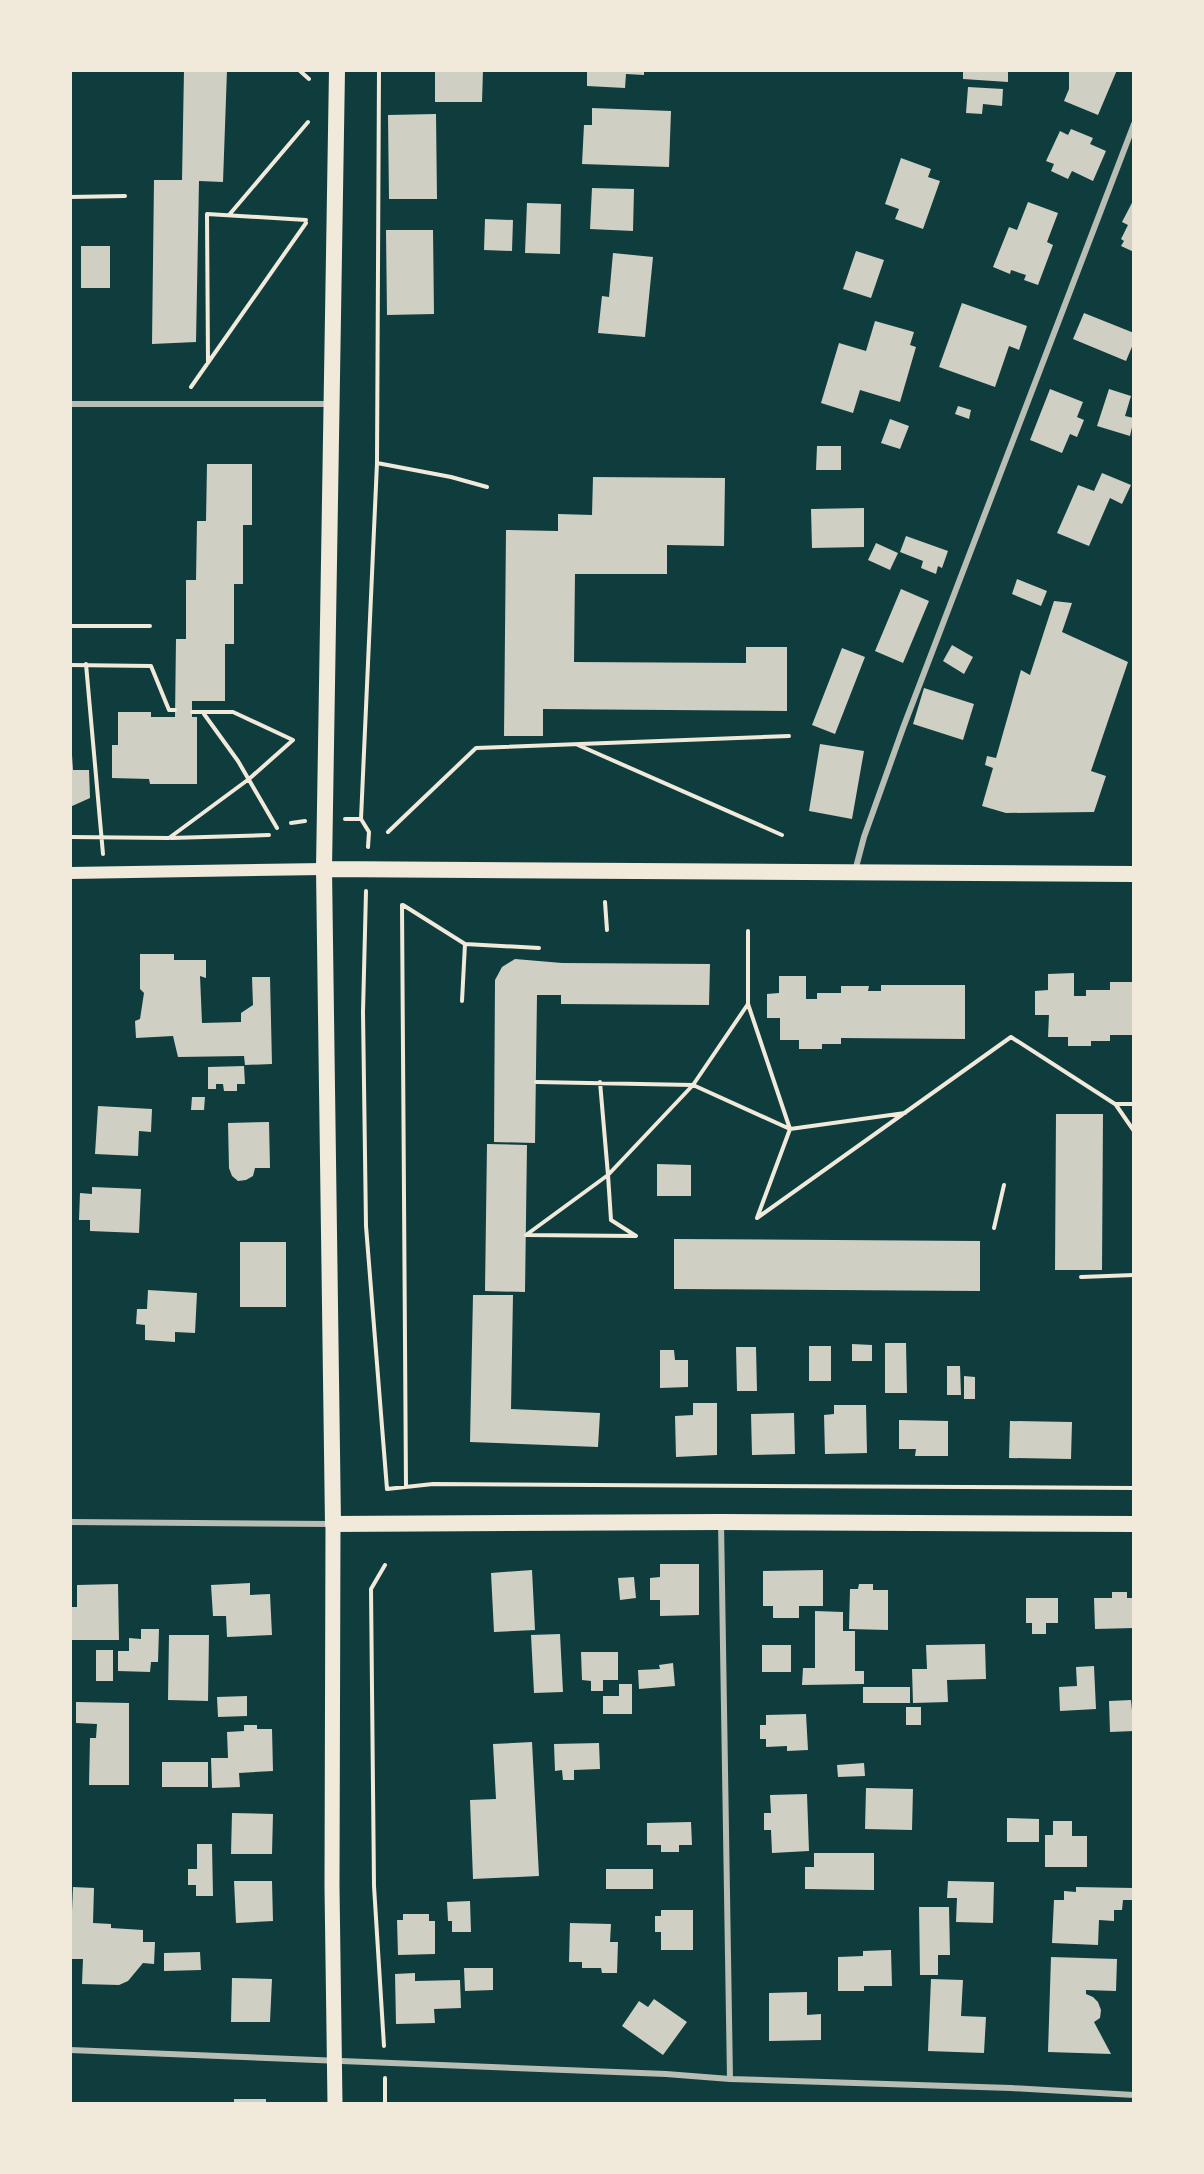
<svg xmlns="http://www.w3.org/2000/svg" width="1204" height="2174" font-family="'Varela Round',sans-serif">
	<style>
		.building { fill: #cfcfc3 }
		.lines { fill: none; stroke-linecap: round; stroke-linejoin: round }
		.path { stroke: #f1e9da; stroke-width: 4 }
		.minor { stroke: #b8beb3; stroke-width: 6 }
		.secondary { stroke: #f1e9da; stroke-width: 12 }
		.primary { stroke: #f1e9da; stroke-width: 15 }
		.trunk { stroke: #f1e9da; stroke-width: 16 }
	</style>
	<rect width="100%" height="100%" fill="#0f3d3e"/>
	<path class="building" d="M184,70H227L223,182L199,181L196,342L152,344L154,180H182Z
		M435,70H483L482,102H435Z
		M587,70H644V75L626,74L625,88L587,86Z
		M963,70H1008V82L963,79Z
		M1069,70H1117L1098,115L1064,101L1069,89Z
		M968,87L1003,89L1002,106L983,104L982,114L966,113Z
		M592,108L671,111L669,167L582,164L584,125H592Z
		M436,114L437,199H389L388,115Z
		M1071,129L1093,138L1090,144L1106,151L1093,181L1072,171L1068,179L1051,171L1054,164L1046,161L1060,131L1068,135Z
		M901,158L931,169L928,177L940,181L923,229L895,219L899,209L885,204Z
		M592,188L634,189L633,231L590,229Z
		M1134,199V252L1121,246L1124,241L1121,239L1128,225L1122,222Z
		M1028,202L1058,213L1047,242L1053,245L1038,285L1024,280L1026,275L1011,270L1010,274L993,267L1009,227L1017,230Z
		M527,203L561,204L560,254L525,253Z
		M485,219L513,220L512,251L484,250Z
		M386,230H433L434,314L387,315Z
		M81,246H110V288H81Z
		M856,251L884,260L871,298L843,289Z
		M613,253L653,257L645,337L598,333L602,296L609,297Z
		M962,303L1027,326L1019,350L1009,346L995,387L939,367Z
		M1084,313L1134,333V342L1126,361L1073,339Z
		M875,321L914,332L910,345L916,347L900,402L860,390L853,413L821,403L839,343L866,351Z
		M1050,389L1083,402L1077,417L1084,420L1077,437L1070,434L1062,453L1030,440Z
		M1109,389L1131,396L1125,416L1134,418L1130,436L1097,426Z
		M958,406L971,410L969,419L955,414Z
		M890,419L909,426L900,449L881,443Z
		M817,446H841V470H816Z
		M207,464H252V525H243V584H234V644H225V701H192V717H197V784H150L149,779L112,778V745H118V712H151V717H175L176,639H186V580H196L197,521H206Z
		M1102,473L1131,485L1122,504L1110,498L1089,546L1057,533L1078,485L1094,491Z
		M593,477L725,478L724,546L667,545V574H575L574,662L746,663V647H787V711L543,709V736H504L506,530L558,531V514L592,515Z
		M864,508V547L812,548L811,509Z
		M906,536L948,551L942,568L938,566L936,574L921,568L923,561L900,552Z
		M876,543L898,553L890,570L868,560Z
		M1017,579L1047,591L1041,606L1012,594Z
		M901,589L929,601L903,663L875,651Z
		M1054,601L1072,603L1062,632L1128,662L1091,771L1106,776L1094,812L1006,813L982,806L993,768L985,765L987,756L996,758L1021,670L1030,675Z
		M952,645L973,657L964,674L943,661Z
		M842,648L865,657L835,734L812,725Z
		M924,688L974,704L963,740L913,724Z
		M820,744L864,751L852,819L809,811Z
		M70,755H72L73,770H89L90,798L70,807Z
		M140,954H174V960H206V978L200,976L202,1023L241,1022V1013L253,1005L252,977H270L272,1064L245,1065L244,1056L178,1057L173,1036L136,1038L135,1021L140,1019L144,993L140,989Z
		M515,959L562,963L710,964L709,1005L561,1004V995H537L535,1143L494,1142L495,980L502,967Z
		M1074,973V996H1086V990H1110V982H1134V1035H1110V1041H1091V1046H1068V1037H1048L1049,1015H1035V991L1048,990V974Z
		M779,976H806V999H817V993H841V986H869L868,991H881V985H965V1039L841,1038V1044H822V1049H799V1040H780V1018H767V994L779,993Z
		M244,1066L245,1084H237V1091H224L223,1084H216V1089H208V1067Z
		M192,1097H205L204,1110H191Z
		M98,1106L152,1109L151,1132L139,1131L138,1156L95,1154Z
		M1056,1114H1103L1102,1270H1055Z
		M269,1122L270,1168H255L253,1176L246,1180L238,1181L232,1176L229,1168L228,1123Z
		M487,1144L527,1145L525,1292L485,1291Z
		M657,1164L691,1165V1196H657Z
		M92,1187L141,1189L139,1233L90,1231V1220H79L80,1193L92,1194Z
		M674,1239L980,1241V1291L674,1289Z
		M240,1242H286V1307H240Z
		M148,1290L197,1293L195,1333L175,1332V1342L145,1340V1325L136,1324L137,1309H147Z
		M473,1295H513L511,1409L600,1413L598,1447L470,1442Z
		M885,1343H906L907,1393H885Z
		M852,1344L872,1345V1361H852Z
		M809,1346H831V1381H809Z
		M736,1347H756L757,1391H737Z
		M660,1350H674L675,1360H688V1387L660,1388Z
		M947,1366H960L961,1395H947Z
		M964,1376L975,1377V1399H964Z
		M693,1403H717V1455L676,1457L675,1416L693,1415Z
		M834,1405H866L867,1453L825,1454L824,1415L834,1414Z
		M794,1413L795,1454L752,1455L751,1414Z
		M899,1420L948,1421V1456H915L916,1449H899Z
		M1010,1421L1072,1422L1071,1459L1009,1458Z
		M660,1564H699V1615L660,1616V1600H650V1578L660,1577Z
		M532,1570L535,1630L494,1632L491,1573Z
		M823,1570V1606H799V1618H773V1606H763V1571Z
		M634,1577L636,1598L620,1600L618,1578Z
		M250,1583V1595L270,1594L272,1635L227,1637L226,1616H213L211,1585Z
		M118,1584L119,1640H72L71,1607H77V1585Z
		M859,1584H873V1590H888V1630L849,1629L850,1589H858Z
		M1112,1592H1127V1598H1134V1628L1095,1629L1094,1598H1112Z
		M1026,1598H1058V1623H1046V1634H1032V1623H1026Z
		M815,1611L843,1612V1631H855V1671H864V1684L802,1685L803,1668H815Z
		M141,1629H159L158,1662H151L150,1672L118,1671V1651H129V1638L141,1639Z
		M560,1634L563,1692L534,1693L531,1635Z
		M169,1635H209L208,1701L168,1700Z
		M985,1644L986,1679L947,1680L948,1702L913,1703L912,1669H927L926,1645Z
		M762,1645H791V1672H762Z
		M96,1650H113V1681H96Z
		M581,1652H618V1680H603V1691H591V1681L582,1680Z
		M673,1663L675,1686L639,1689L638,1670L660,1669L659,1665Z
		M1094,1666L1096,1709L1060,1711L1059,1687L1077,1686L1076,1667Z
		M619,1684H632V1714H603V1696H619Z
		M863,1687H910V1703H863Z
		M247,1696V1716L218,1717L217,1697Z
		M1131,1700L1134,1731L1110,1732L1109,1701Z
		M76,1702L129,1703V1785H89L90,1738H96L97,1724L76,1723Z
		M906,1707H921V1725H906Z
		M806,1714L808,1750L787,1751V1746L766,1747V1739H760V1725H766V1715Z
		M244,1725H257V1729H272L273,1771L239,1773L240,1787L212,1788L211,1758H228L227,1732L244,1731Z
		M532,1742L539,1876L473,1879L470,1800L496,1799L493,1744Z
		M599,1743L600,1769L574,1770V1780H563L562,1770L555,1771L554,1744Z
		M162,1762H208V1787H162Z
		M864,1763L865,1776L838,1777L837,1765Z
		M866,1788L913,1789L912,1830L865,1829Z
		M807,1794L809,1851L772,1853L771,1830H764V1813H771L770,1795Z
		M232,1813L273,1814L272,1854H231Z
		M1007,1818L1039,1819V1842H1007Z
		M1053,1821H1072V1836H1087V1867H1045V1835H1053Z
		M691,1822L692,1845H679V1852H661V1845H647V1823Z
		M197,1844H212L213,1896H196V1885H188V1869H197Z
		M814,1853H874V1890L805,1889V1867H814Z
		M606,1869H653V1889H606Z
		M234,1881H272L273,1921L236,1923Z
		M948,1881L994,1882L993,1923L956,1922L957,1898H947Z
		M73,1887L94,1888L93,1923L111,1924V1928L143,1930V1942H155L154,1964L143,1963L128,1981L119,1985L82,1984L83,1959H70Z
		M1076,1887L1134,1888V1900H1123L1122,1910H1114V1921L1099,1920L1098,1945L1052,1943L1054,1900H1064V1891L1076,1892Z
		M470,1901L471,1932H452V1921H448L447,1902Z
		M919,1907H949L950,1955H938V1975H920Z
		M661,1910H693V1950H661V1932H655V1916H661Z
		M403,1914H429V1921H435V1954L398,1955L397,1920H403Z
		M570,1923L611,1924L610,1942H618L617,1973H602L601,1968H582V1962H569Z
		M891,1950L892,1986H864V1991H838V1957L863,1956V1951Z
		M200,1952L201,1970L164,1971V1953Z
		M1051,1957L1117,1959L1116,1991L1086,1990V1994L1093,1997L1098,2002L1101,2010L1100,2018L1094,2022L1111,2054L1048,2052Z
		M464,1968H493V1990L465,1991Z
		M415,1973V1981L460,1980L461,2008L434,2009L435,2023L396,2024L395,1974Z
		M232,1978L272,1979L270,2022H231Z
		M931,1979L963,1980L961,2016L986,2017L984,2053L928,2051Z
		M807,1992V2015L821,2014V2040L769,2041V1993Z
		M654,1999L687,2022L663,2055L622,2026L639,2001L648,2007Z
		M234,2099H266V2104H234Z"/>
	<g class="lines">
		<path class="path" d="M299,70L309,79
			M70,197L125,196
			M229,215L308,122
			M208,363L207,214L306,220
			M191,387L306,223
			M377,463L451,477L487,487
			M70,626H150
			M86,664L103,854
			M70,665L151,666L169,710H175
			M204,714L238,761L277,828
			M578,745L782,835
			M345,819H361
			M291,823L305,821
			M388,832L476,748L789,736
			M70,837L169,838L249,779L293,740L233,712H192
			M171,838L269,835
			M368,847L369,832L361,819L377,463L379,70
			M366,891L363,1012L366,1226L387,1489L433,1484L1134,1488
			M605,902L607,930
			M402,905L406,1487
			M403,905L465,944L539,948
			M462,1001L465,944
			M748,1004L790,1129L757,1218L1011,1037L1115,1104H1134
			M536,1082L693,1085L790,1129L905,1113
			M1116,1105L1134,1131
			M994,1228L1004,1185
			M526,1235L608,1175L600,1082
			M526,1235L635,1236
			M636,1236L611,1220L608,1175L693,1085L748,1004V931
			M1081,1277L1134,1275
			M384,2046L374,1886L371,1589L385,1565
			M385,2078V2104"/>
		<path class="minor" d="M70,404H331
			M855,871L864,837L903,728L1134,124
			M70,1522L332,1524
			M721,1522L730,2079
			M70,2050L666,2074L730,2079L1011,2088L1134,2095"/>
		<path class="secondary" d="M70,873L324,869"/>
		<path class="primary" d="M333,1524L332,1887L335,2104"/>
		<path class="trunk" d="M337,70L324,869L333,1524L721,1522L1134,1524
			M324,869L1134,874"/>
	</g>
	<rect width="1204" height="2174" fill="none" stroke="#f1e9da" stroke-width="144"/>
</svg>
